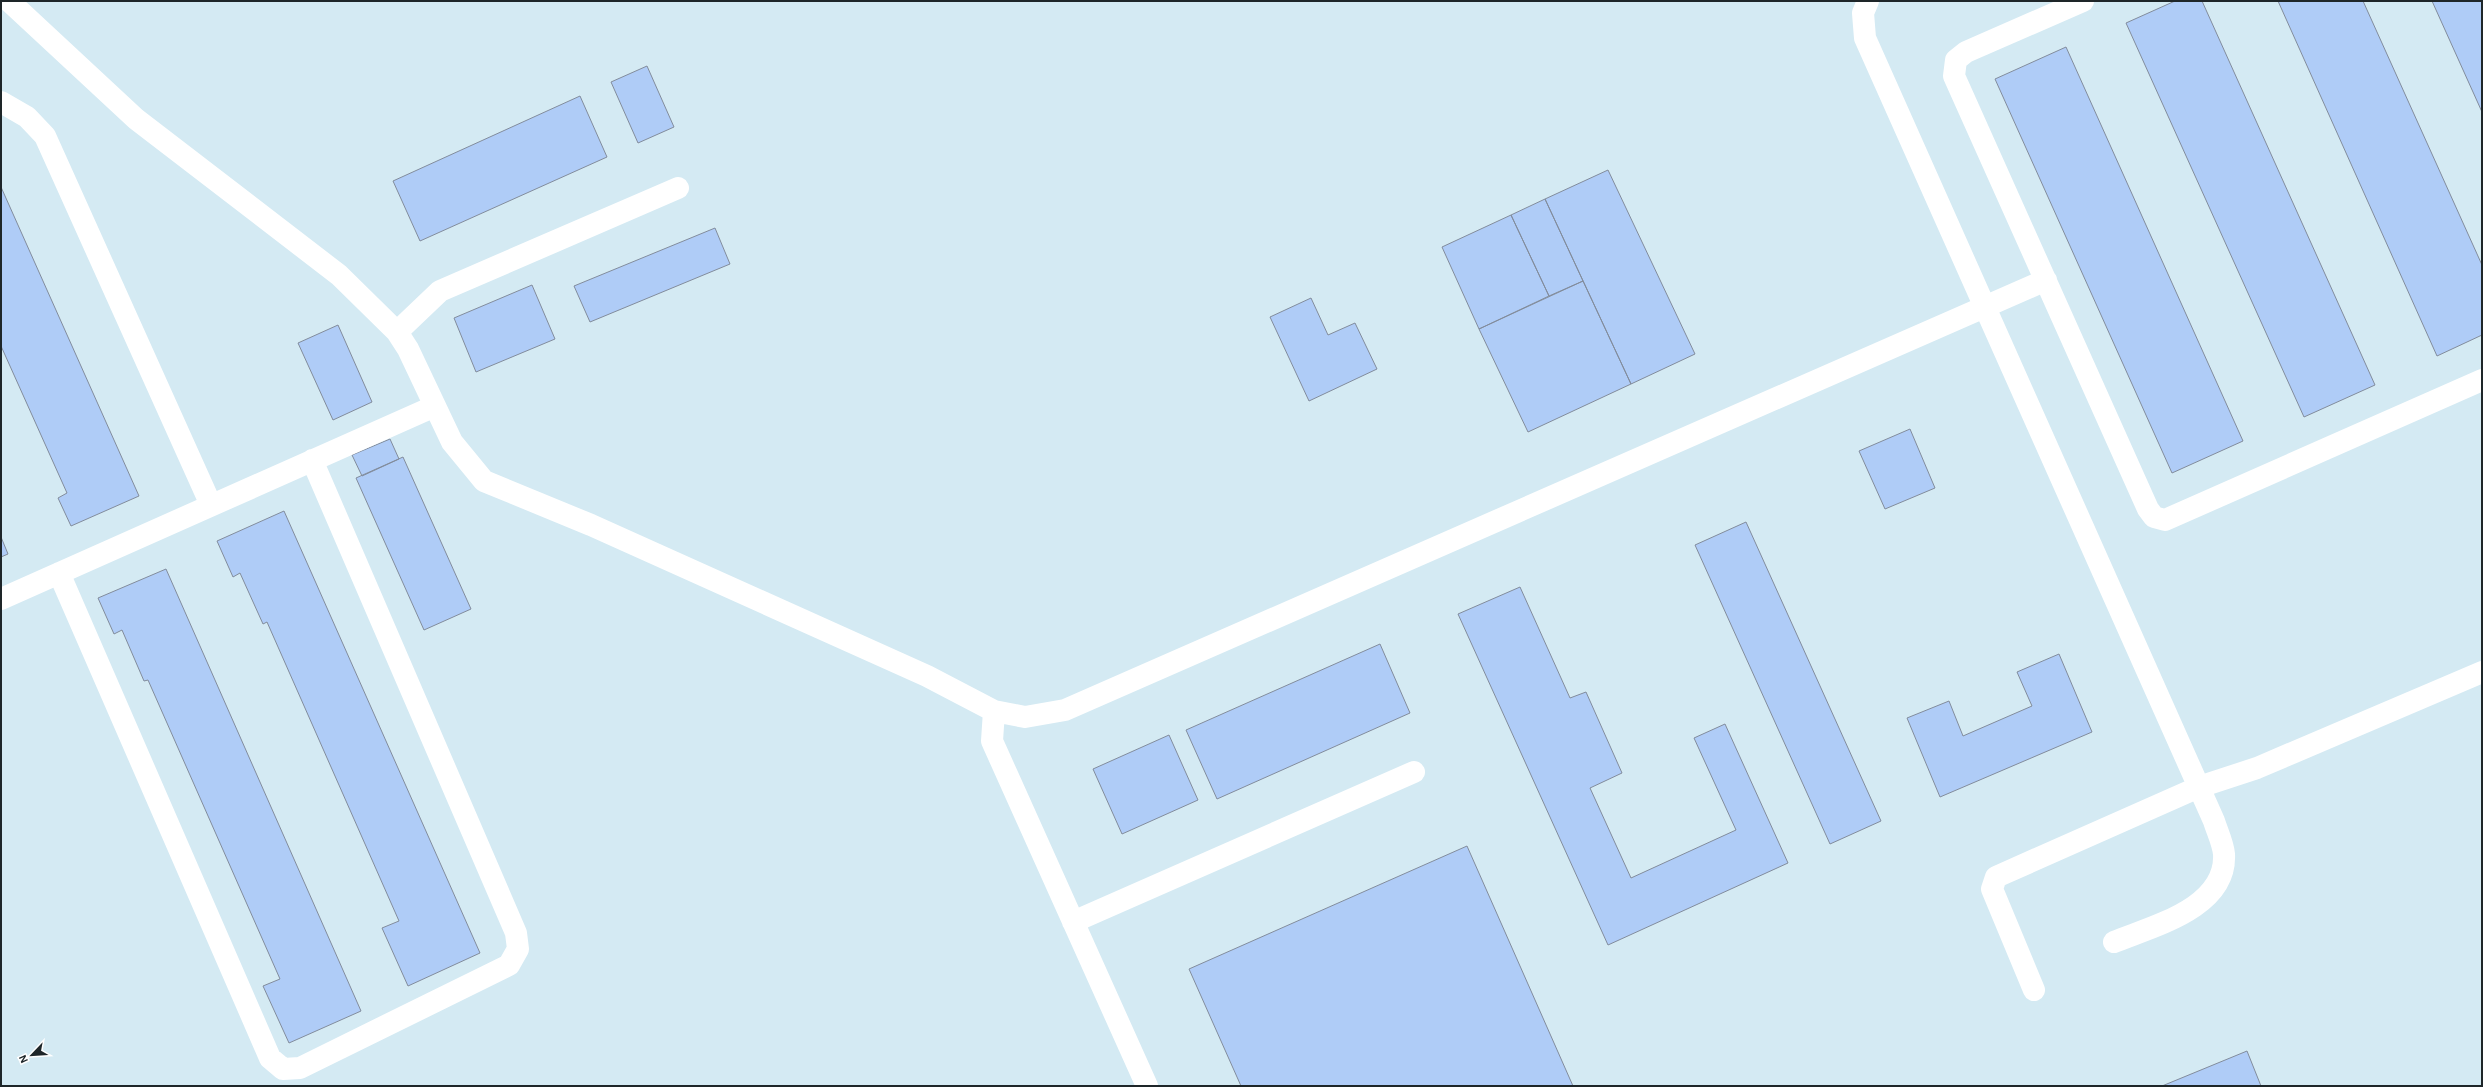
<svg xmlns="http://www.w3.org/2000/svg" width="2483" height="1087" font-family="'Alegreya Sans',sans-serif">
	<style>
		.building { fill: #afccf7; stroke: #828c9c }
		.lines { fill: none; stroke-linecap: round; stroke-linejoin: round }
		.minor { stroke: #fff; stroke-width: 22 }
	</style>
	<rect width="100%" height="100%" fill="#d4eaf3"/>
	<path class="building" d="M2175,1H2202L2375,385L2304,417L2126,23Z
		M2278,1H2363L2482,265V335L2437,356Z
		M2432,1H2482V112Z
		M2066,47L2243,441L2172,473L1995,79Z
		M647,66L674,127L638,143L611,82Z
		M580,96L607,157L420,241L393,181Z
		M1608,170L1695,354L1631,384L1545,199Z
		M1,187L139,496L71,526L58,498L67,493L1,346Z
		M1545,199L1583,281L1549,296L1511,215Z
		M1511,215L1549,296L1479,329L1442,247Z
		M715,228L730,264L590,322L574,286Z
		M1583,281L1631,384L1528,432L1479,329Z
		M532,285L555,339L476,372L454,318Z
		M1311,298L1328,335L1355,323L1377,369L1309,401L1270,317Z
		M338,325L372,402L333,420L298,343Z
		M1910,429L1935,488L1885,509L1859,451Z
		M390,439L399,459L362,476L352,455Z
		M403,457L471,609L424,630L356,478Z
		M284,511L480,953L408,986L382,928L399,921L267,622L263,624L240,573L233,577L217,541Z
		M1746,522L1881,821L1830,844L1695,545Z
		M1,537L8,554L1,557Z
		M166,569L361,1011L289,1043L263,986L280,979L148,680L144,681L122,630L114,634L98,598Z
		M1520,587L1570,698L1586,692L1622,773L1590,788L1631,878L1736,830L1694,738L1725,724L1788,863L1608,945L1458,614Z
		M1380,644L1410,713L1217,799L1186,730Z
		M2059,654L2092,732L1940,797L1907,718L1949,701L1963,736L2032,706L2017,672Z
		M1169,735L1198,800L1122,834L1093,769Z
		M1467,846L1573,1086H1241L1189,969Z
		M2247,1051L2261,1086H2162Z"/>
	<g class="lines">
		<path class="minor" d="M9,1L136,119L339,275L397,332L408,349L452,442L484,481L591,525L927,676L994,711L1025,717L1065,710L2046,280
			M1868,1L1863,13L1865,38L2214,821C2217,831 2223,843 2224,854C2227,908 2153,926 2114,942
			M2083,1L1966,52L1956,60L1954,76L2148,509L2154,517L2165,520L2482,380
			M1,102L27,117L45,136L211,505
			M397,332L440,291L678,188
			M59,573L270,1058L283,1069L300,1068L509,965L518,949L516,933L312,460
			M1,599L435,406
			M994,711L992,741L1147,1086
			M1073,922L1414,772
			M2034,990L1992,889L1996,877L2199,787L2257,768L2482,672"/>
	</g>
	<rect width="2483" height="1087" fill="none" stroke="#1e2629" stroke-width="4"/>
	<g transform="translate(32 1055) rotate(245)" stroke="#ffffff" stroke-width="3" paint-order="stroke">
	<path d="M0-3L7 15L0 10L-7 15Z" fill="#1e2629"/>
	<text y="-6" font-size="11" font-weight="bold" text-anchor="middle" fill="#1e2629">N</text>
	</g>
</svg>
